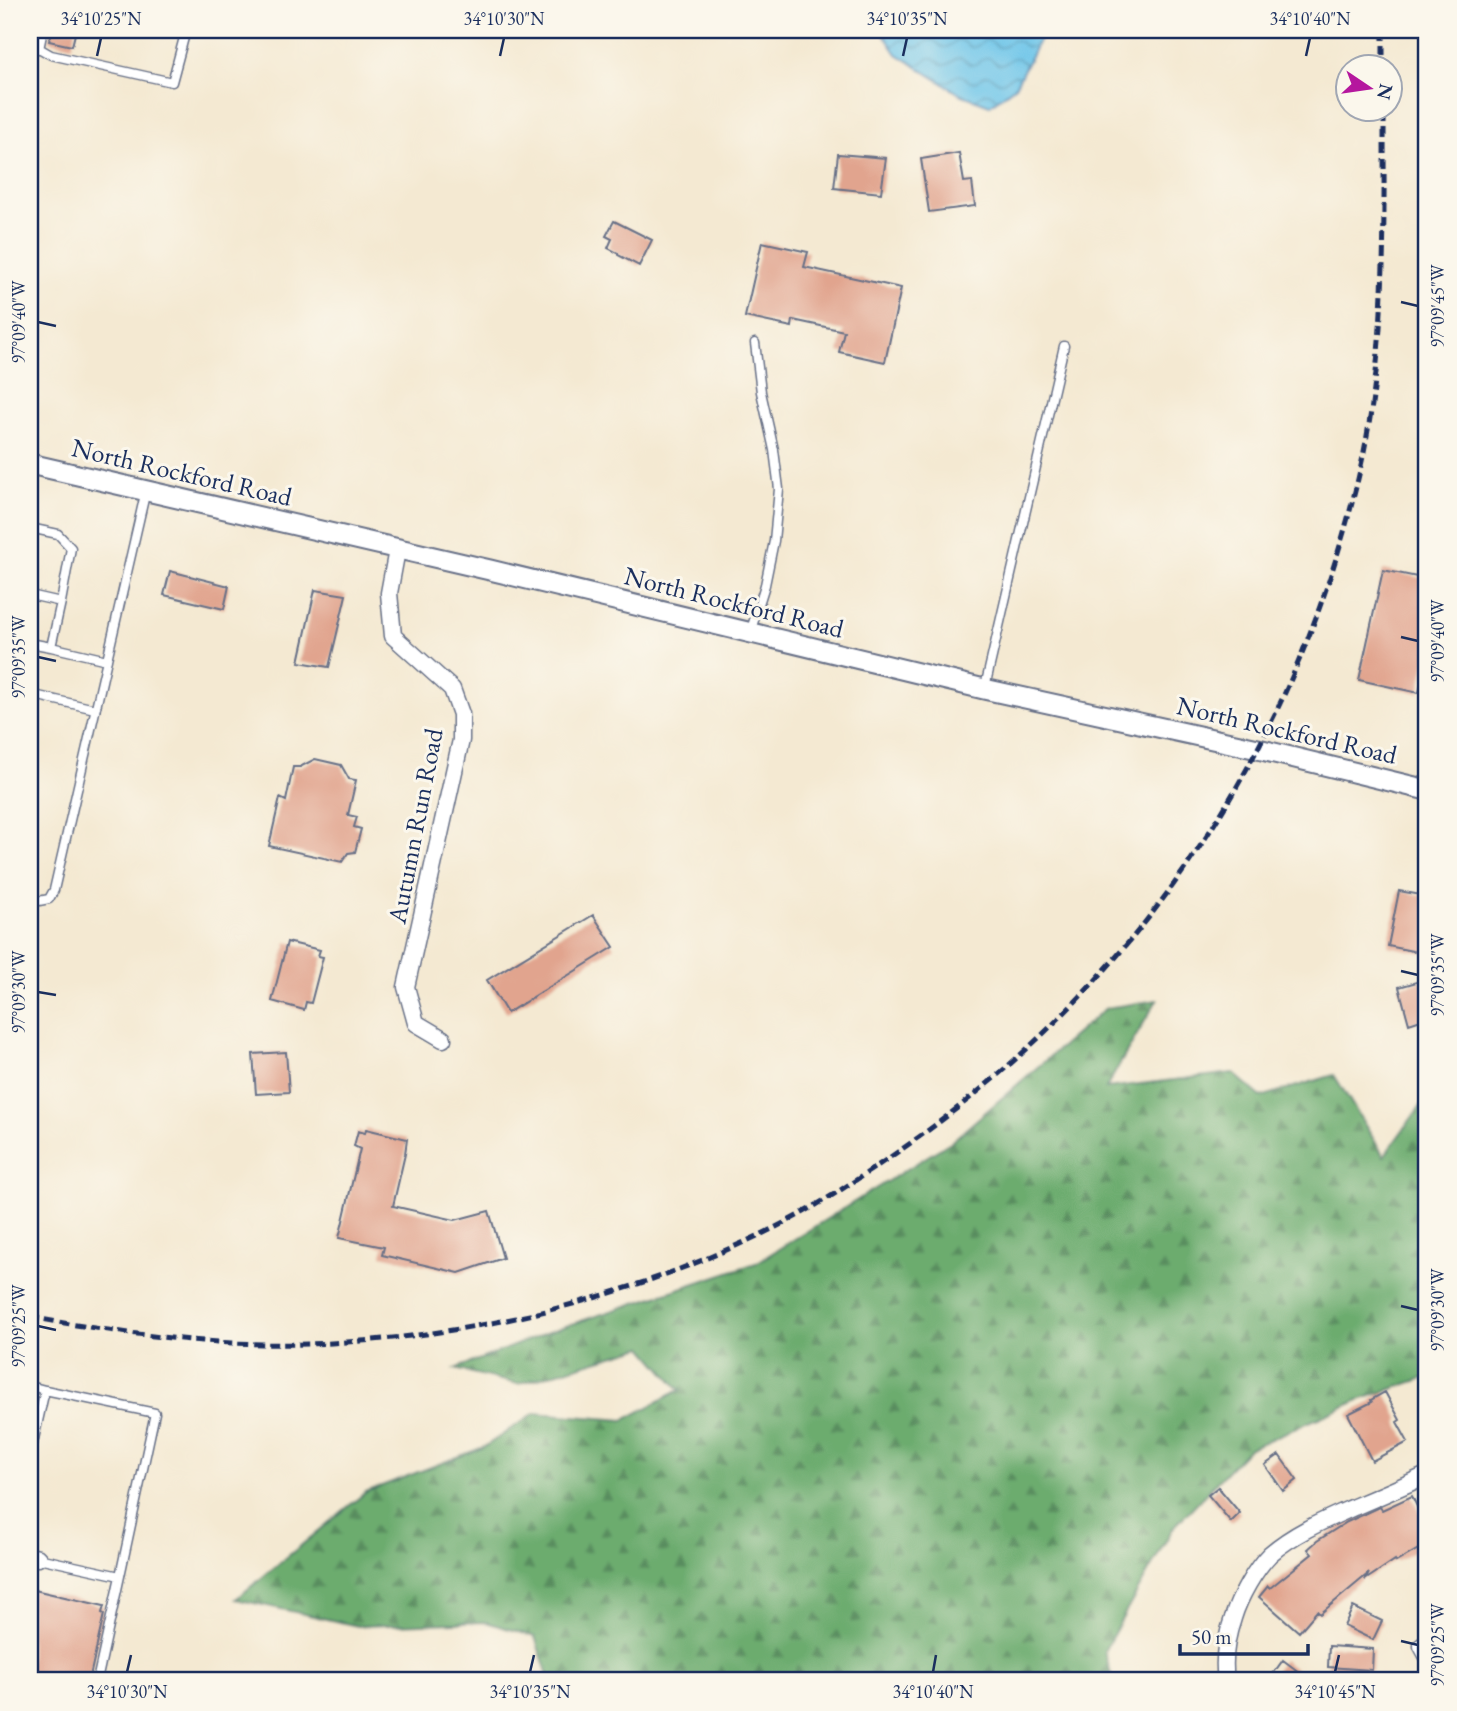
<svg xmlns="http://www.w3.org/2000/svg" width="1457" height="1711" font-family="'EB Garamond',serif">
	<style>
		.forest { fill: url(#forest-firs); stroke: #446e66; stroke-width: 2 }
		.water { fill: url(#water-waves); stroke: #437aa4; stroke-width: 2 }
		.building { fill: #e1a48e }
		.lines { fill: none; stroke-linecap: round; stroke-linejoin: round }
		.service-casing { stroke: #677087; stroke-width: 11 }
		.minor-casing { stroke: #677087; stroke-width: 19 }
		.tertiary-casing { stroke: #677087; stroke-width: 23 }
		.service { stroke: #fff; stroke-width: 8 }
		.minor { stroke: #fff; stroke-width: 16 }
		.tertiary { stroke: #fff; stroke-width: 19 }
		.rail { stroke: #1b2f5e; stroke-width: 5; stroke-dasharray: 10 5; stroke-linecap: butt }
		.ticks { fill: none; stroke: #1b2f5e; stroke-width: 2.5 }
		.labels { text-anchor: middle; stroke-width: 6; stroke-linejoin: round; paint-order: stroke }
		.street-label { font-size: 26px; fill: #1b2f5e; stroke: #fbf7ec }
		.neatline { fill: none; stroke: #1b2f5e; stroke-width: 2.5 }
		.ticks-label { font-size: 18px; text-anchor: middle; fill: #1b2f5e }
	</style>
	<defs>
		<pattern id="forest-firs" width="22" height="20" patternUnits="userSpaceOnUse" patternTransform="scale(1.75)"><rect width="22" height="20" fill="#6cac6e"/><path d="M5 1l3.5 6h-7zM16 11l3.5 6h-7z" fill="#588c5e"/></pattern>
		<pattern id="water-waves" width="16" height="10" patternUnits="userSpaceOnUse" patternTransform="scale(1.75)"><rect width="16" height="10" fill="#6bc4e9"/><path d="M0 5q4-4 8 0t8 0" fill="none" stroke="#57a0c0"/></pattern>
	</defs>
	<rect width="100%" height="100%" fill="#fbf7ec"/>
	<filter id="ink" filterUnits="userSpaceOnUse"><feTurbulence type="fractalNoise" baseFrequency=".0143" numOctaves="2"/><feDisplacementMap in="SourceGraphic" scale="14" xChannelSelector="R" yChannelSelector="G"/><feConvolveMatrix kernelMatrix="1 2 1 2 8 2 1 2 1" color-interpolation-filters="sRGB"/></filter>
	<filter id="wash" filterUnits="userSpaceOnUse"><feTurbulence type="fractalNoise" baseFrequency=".00686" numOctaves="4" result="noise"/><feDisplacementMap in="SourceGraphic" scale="28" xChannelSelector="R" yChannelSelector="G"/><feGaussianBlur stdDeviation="1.57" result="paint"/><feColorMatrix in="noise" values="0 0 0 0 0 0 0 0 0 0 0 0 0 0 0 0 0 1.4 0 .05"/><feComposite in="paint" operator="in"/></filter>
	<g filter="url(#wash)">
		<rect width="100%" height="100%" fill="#f4e9d2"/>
		<path class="forest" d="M1157,1000L1106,1088L1233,1073L1261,1097L1334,1075L1384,1156L1427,1097V1377L1359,1400L1248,1449L1173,1528L1104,1651L1113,1681H550L535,1637L486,1622L358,1626L236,1599L366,1492L484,1447L535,1413L624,1420L680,1390L643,1347L518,1384L455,1369L551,1331L756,1263L952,1141L1106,1008Z"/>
		<path class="water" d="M881,30H1051L1042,35L1015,86L990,105L960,94L897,54Z"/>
		<g id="blocks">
			<path class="building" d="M52,30H76L72,46L49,41Z
				M959,153L964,182L972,181L975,206L929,212L921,159Z
				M838,154L886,158L881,193L834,188Z
				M614,221L652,240L639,266L618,255V253L608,248L612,239L606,236Z
				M762,242L808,252L804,267L901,288L885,362L839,352L844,331L793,320L792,327L745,317Z
				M1383,570L1427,579V655L1419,693L1359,680Z
				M170,571L229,586L224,609L164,595Z
				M315,590L346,595L329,667L299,662Z
				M315,759L341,765L349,779L356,780L348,815L357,817L354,827L361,829L355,852L348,853L342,862L269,846L280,798L286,801L293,767H300Z
				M1399,891L1427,896V954L1388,946Z
				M593,915L614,947L507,1013L487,980Z
				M287,942L320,950L318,956L323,957L311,1003L306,1002L304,1010L272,1001Z
				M1427,979V1018L1409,1024L1399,987Z
				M286,1052L289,1092L256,1094L253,1054Z
				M366,1129L407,1139L405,1154L393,1206L455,1220L489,1211L503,1258L459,1273L382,1255L384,1247L339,1238L360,1149L354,1146L358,1131L365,1133Z
				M1385,1392L1400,1420L1397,1422L1408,1442L1372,1461L1348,1414L1372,1402L1371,1400Z
				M1279,1455L1297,1480L1283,1491L1265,1465Z
				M1218,1487L1240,1513L1231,1522L1208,1495Z
				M1412,1496L1427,1528V1544L1396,1562L1395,1560L1365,1580L1369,1573L1320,1614L1317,1611L1299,1632L1259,1597L1268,1586L1270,1588L1312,1554L1308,1549L1317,1541L1347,1522L1380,1507L1382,1510Z
				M30,1589L104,1606L102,1613L104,1614L89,1681H30Z
				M1353,1607L1382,1621L1373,1640L1344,1626Z
				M1329,1646L1373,1649L1372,1670L1328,1667Z
				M1283,1660L1311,1681H1268Z"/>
		</g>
	</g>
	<g filter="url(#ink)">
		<use href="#blocks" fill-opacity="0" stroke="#677087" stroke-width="2"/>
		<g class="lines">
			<defs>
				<path id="service" d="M30,43L51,55L172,82L186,30
					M39,49L43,30
					M30,528L58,534L71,548L61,602
					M30,595L61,602L51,647L107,660
					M750,633L765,585L774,541L779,489L774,450L761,392L755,343
					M30,643L51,647
					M985,687L1064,346
					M30,694L95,709
					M1427,828L1422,856L1427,857
					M30,898L39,901L49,899L54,890L146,490
					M30,1386L45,1390
					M30,1457L45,1390L155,1413L120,1576
					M38,1558L120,1576L97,1681"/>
				<path id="minor" d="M397,550L389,593L393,636L452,689L461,714V740L406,987L416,1023L443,1039
					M30,1556L38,1558
					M1422,1646L1427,1655
					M1226,1681C1223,1660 1226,1638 1233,1618C1239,1598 1255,1569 1270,1554C1294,1533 1325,1520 1354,1507C1378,1497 1403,1486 1427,1475"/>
				<path id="tertiary" d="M30,464L490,570L984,689L1258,749L1427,790"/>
			</defs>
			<use href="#service" class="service-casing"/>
			<use href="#minor" class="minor-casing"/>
			<use href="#tertiary" class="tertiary-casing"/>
			<use href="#service" class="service"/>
			<use href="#minor" class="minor"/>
			<use href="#tertiary" class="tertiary"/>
			<path class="rail" d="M1383,30V66
				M30,1317C134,1336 240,1350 347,1342C496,1332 642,1293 776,1227C820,1205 861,1177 902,1149C1137,985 1291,757 1358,479C1387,357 1384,233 1384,108"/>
		</g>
	</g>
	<path class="ticks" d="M97,56L101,38M500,56L504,38M903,56L907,38M1306,56L1310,38M1401,302L1418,306M38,322L56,326M1401,637L1418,641M38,657L56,661M1401,971L1418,975M38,992L56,995M1401,1306L1418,1310M38,1326L56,1330M1401,1641L1418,1645M127,1672L131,1655M530,1672L534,1655M933,1672L936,1655M1335,1672L1339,1655"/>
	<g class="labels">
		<g class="street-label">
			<text transform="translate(182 472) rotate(13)" y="9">North Rockford Road</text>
			<text transform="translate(734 602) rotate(14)" y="9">North Rockford Road</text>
			<text transform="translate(1287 730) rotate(13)" y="9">North Rockford Road</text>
			<text transform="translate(415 826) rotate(-79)" y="9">Autumn Run Road</text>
		</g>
	</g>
	<rect width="1457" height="1711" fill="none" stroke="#fbf7ec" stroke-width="77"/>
	<g transform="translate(1369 88) rotate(103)"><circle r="33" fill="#fbf7ec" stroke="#a1a7b3" stroke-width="2"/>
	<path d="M0-5L12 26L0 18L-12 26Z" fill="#b5179e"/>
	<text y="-10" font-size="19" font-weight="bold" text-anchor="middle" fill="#1b2f5e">N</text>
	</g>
	<path d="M1180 1644v10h128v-10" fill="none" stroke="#1b2f5e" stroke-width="3.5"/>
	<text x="1191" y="1644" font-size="21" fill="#1b2f5e" stroke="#fbf7ec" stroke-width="5" paint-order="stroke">50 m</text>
	<rect x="38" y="38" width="1380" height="1634" class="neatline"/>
	<g class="ticks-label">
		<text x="101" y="25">34°10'25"N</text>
		<text x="504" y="25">34°10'30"N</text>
		<text x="907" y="25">34°10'35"N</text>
		<text x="1310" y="25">34°10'40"N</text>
		<text transform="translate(1438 306) rotate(-90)" y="6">97°09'45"W</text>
		<text transform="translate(19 322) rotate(-90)" y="6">97°09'40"W</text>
		<text transform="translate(1438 641) rotate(-90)" y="6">97°09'40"W</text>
		<text transform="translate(19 657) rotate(-90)" y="6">97°09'35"W</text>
		<text transform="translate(1438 975) rotate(-90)" y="6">97°09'35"W</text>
		<text transform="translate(19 992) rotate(-90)" y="6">97°09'30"W</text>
		<text transform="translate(1438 1310) rotate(-90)" y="6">97°09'30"W</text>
		<text transform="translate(19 1326) rotate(-90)" y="6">97°09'25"W</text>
		<text transform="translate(1438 1645) rotate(-90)" y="6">97°09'25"W</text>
		<text x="127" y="1698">34°10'30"N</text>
		<text x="530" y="1698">34°10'35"N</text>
		<text x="933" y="1698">34°10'40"N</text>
		<text x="1335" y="1698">34°10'45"N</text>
	</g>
</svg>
